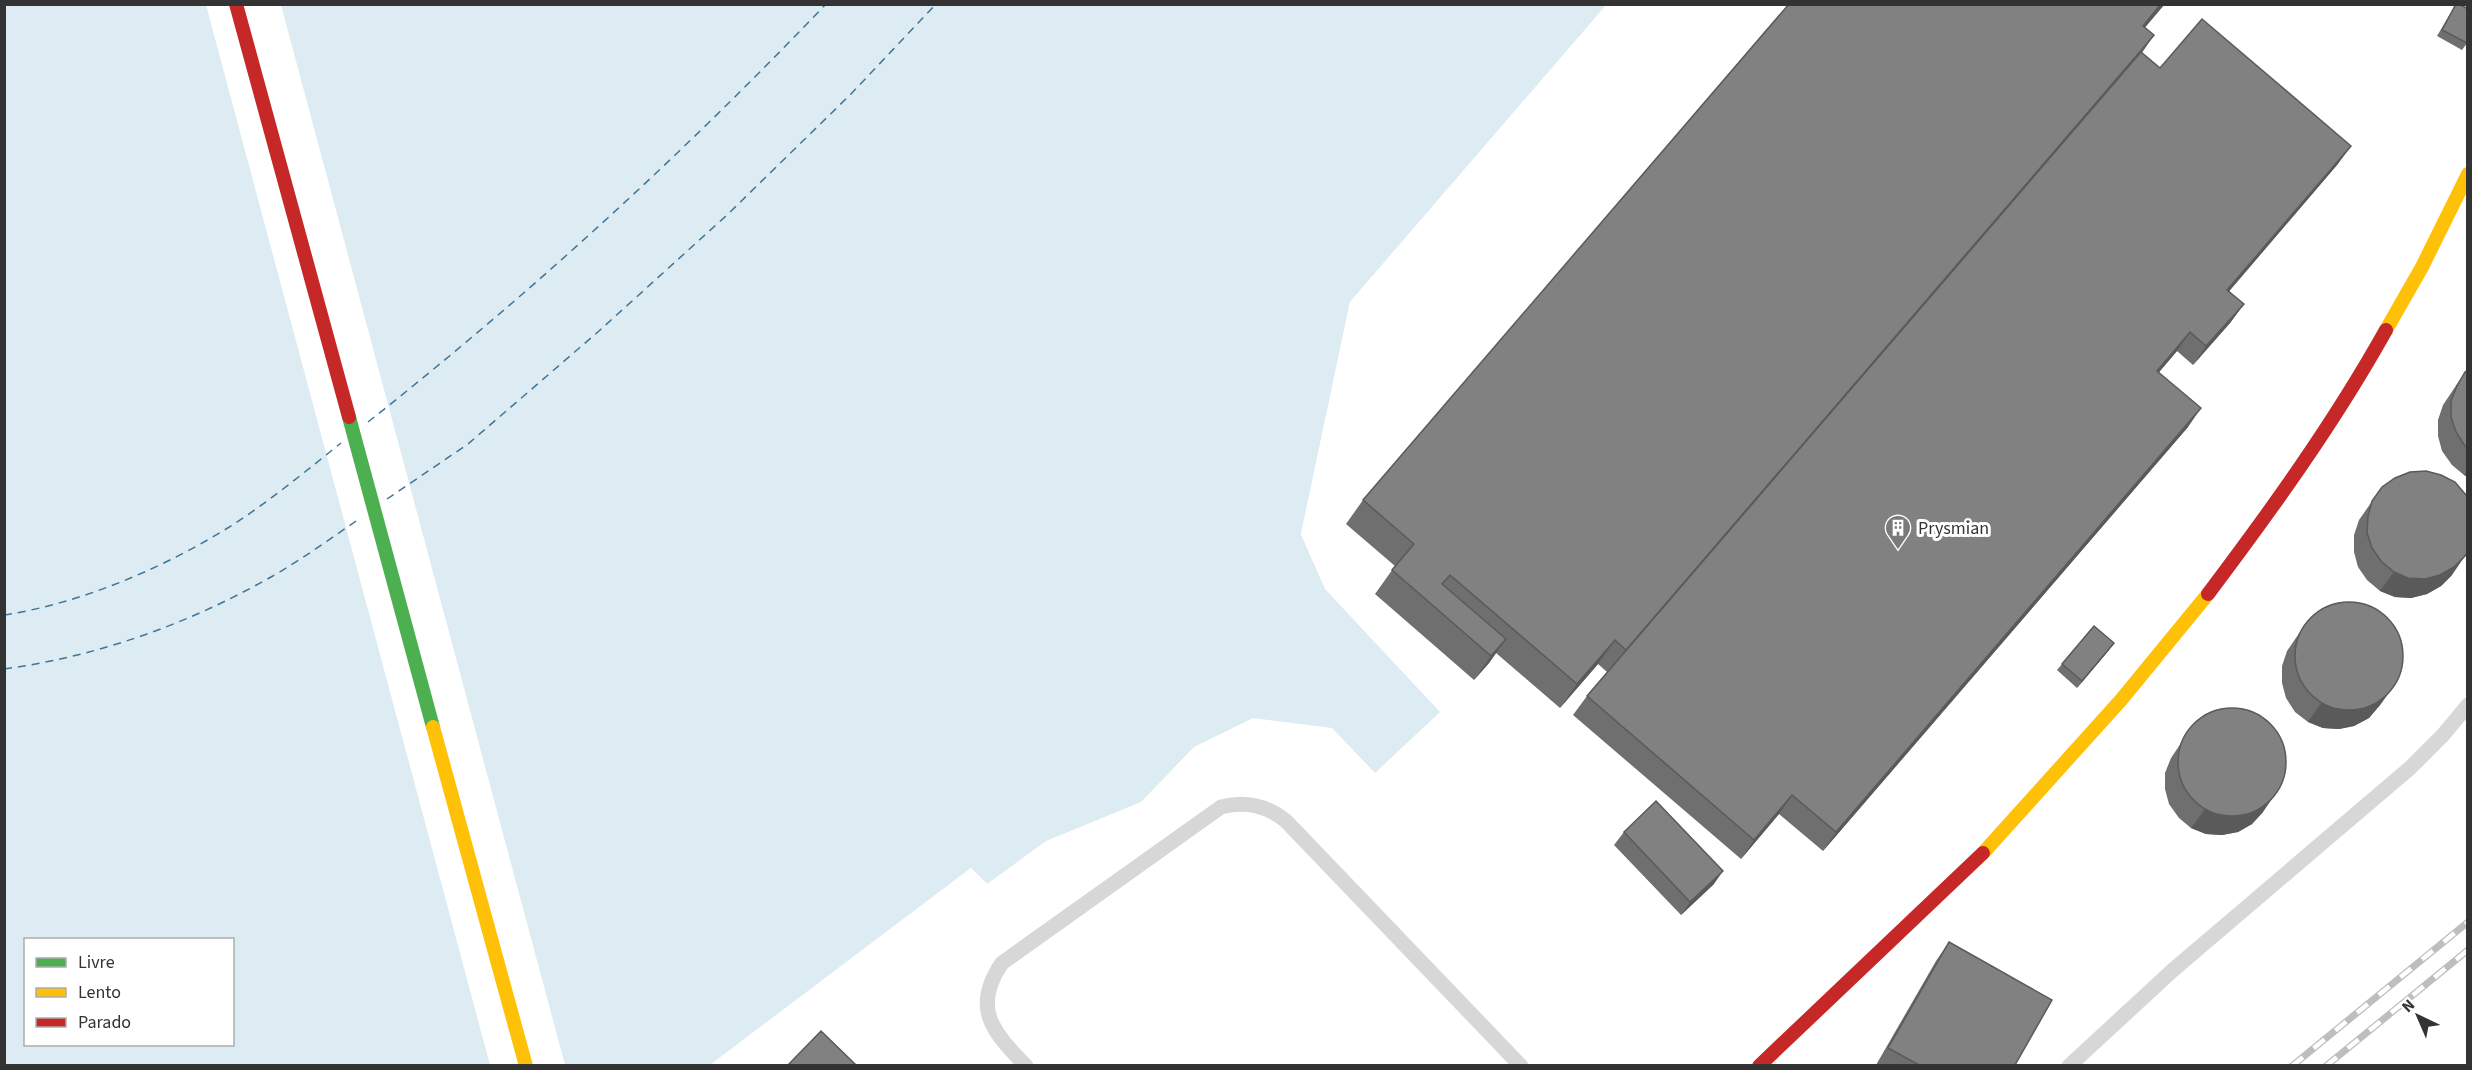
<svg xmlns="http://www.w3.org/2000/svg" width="2472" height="1070" font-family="'Source Sans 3',sans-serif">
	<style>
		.water { fill: #ddebf3; fill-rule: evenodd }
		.pier { fill: #fff }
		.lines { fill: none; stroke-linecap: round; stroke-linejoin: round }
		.ferry { stroke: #3f7597; stroke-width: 1.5; stroke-dasharray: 8 6; stroke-linecap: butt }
		.lane { stroke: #d7d7d7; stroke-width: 15 }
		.fast { stroke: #4caf50; stroke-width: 14 }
		.slow { stroke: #ffc107; stroke-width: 14 }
		.jam { stroke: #c62828; stroke-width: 14 }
		.rail-casing { stroke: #bebebe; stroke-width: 7 }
		.rail { stroke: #fff; stroke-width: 4.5; stroke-dasharray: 14; stroke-linecap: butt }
		.wall { fill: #6f6f6f }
		.shaded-wall { fill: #5a5a5a }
		.building { fill: #818181; stroke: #5a5a5a; stroke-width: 1.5 }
		.labels { text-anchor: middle; stroke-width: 6; stroke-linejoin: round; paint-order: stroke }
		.poi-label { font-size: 18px; fill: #333; stroke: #fff; text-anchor: start }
	</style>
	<rect width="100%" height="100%" fill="#fff"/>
	<path class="water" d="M5,5H1607L1350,302L1301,534L1325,589L1440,712L1375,773L1332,728L1253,718L1194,747L1141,802L1046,841L987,884L971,868L710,1065L5,1066ZM26,940H232V1044H26Z"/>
	<path class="pier" d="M1610,4L1353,303L1304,534L1315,560L1313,562L1301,534L1350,302L1606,5Z
		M206,5H281L565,1065H490Z
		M971,868L987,884L984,886L971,872L715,1066L710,1065Z"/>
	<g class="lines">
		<path class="ferry" d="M368,422C530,294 683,154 826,4
			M387,499L468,444L599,331L727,215L851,94L936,4
			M4,615C83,603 168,566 234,524C271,500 306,471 341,443
			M4,669C99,656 188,624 271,577C301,560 330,539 359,519"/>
		<path class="lane" d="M1026,1066C993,1032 971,1008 1002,963L1221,807C1246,801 1266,805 1286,821L1521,1066
			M2069,1066L2173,970L2410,768L2443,735L2468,705"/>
		<path class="fast" d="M349,417L433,727"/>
		<path class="slow" d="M2386,330L2422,267L2468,174
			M433,727L526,1066
			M1983,853L2121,700L2208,594"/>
		<path class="jam" d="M236,4L349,417
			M2208,594C2272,509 2334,423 2386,330
			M1759,1066L1983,853"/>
		<defs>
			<path id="rail" d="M2292,1066L2468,922
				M2326,1066L2468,950"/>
		</defs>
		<use href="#rail" class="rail-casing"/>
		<use href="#rail" class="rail"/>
	</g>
	<path class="wall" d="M2456,4L2468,42L2462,50L2437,36Z
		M2145,28L2154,35L2142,53L2160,68L2351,146L2337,165L2229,291L2244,304L2230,323L2193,365L2177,351L2159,372L2188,427L1823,851L1779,814L1741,859L1573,715L1587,696L1607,672L1598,664L1560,708L1496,653L1489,663L1474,680L1375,594L1395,566L1346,524L1363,500Z
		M2468,370V477L2464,475L2452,465L2442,451L2438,436V420L2443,405L2465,372Z
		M2382,487L2452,575L2441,586L2427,594L2411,598L2395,597L2380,591L2367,580L2358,567L2354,552V535L2359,520Z
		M2300,632L2393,687L2380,705L2369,718L2354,726L2339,729L2323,728L2308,722L2295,712L2286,698L2282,683V666L2287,651Z
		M2109,650L2077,688L2057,670L2062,664Z
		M2193,725L2263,812L2252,824L2238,832L2222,835L2206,834L2191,828L2179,818L2169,804L2165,789V773L2171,758Z
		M1624,832L1714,884L1681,915L1614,845Z
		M1949,942L2015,1065H1876L1936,961Z"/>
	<path class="shaded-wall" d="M2161,4H2165L2126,50L2143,26Z
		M2351,146L2337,165L2214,309L2227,290Z
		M2244,304L2230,323L2193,365L2206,346Z
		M2190,332L2177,351L2144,390L2157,371Z
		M2201,408L2188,427L1823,851L1836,832Z
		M2468,470V477L2464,475Z
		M2465,556L2452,575L2441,586L2427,594L2411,598L2395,597L2380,591L2394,572Z
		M1506,639L1489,663L1474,680L1491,656Z
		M1615,640L1598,664L1560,708L1577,684Z
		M2114,643L2109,650L2077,688L2082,681Z
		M2393,687L2380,705L2369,718L2354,726L2339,729L2323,728L2308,722L2321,703Z
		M2276,793L2263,812L2252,824L2238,832L2222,835L2206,834L2191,828L2205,809Z
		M1792,795L1779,814L1741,859L1754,840Z
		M1723,871L1714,884L1681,915L1690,902Z"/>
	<path class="building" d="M1789,4H2161L2143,26L2154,35L2144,47L1626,650L1615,640L1577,684L1450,575L1442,584L1506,639L1491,656L1392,570L1414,544L1363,500Z
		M2456,4H2459L2468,9L2467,43L2442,30Z
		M2202,19L2351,146L2227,290L2244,304L2206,346L2190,332L2157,371L2201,408L1836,832L1792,795L1754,840L1587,696L2141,52L2160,68Z
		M2468,370V448L2465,446L2456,432L2451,417V401L2457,386L2465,372Z
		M2426,471L2441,475L2455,482L2466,495L2468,497V551L2465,556L2454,567L2440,575L2425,579L2408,578L2394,572L2381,561L2372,548L2367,533L2368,516L2372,501L2382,487L2395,478L2410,472Z
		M2295 656a54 54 0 1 1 108 0a54 54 0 1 1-108 0Z
		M2094,626L2114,643L2082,681L2062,664Z
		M2178 762a54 54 0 1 1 108 0a54 54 0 1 1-108 0Z
		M1656,801L1723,871L1690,902L1624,832Z
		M1949,942L2052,1000L2015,1065H1919L1888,1048Z
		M821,1031L856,1065H788Z"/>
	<defs>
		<symbol id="building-pin" viewBox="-11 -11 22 30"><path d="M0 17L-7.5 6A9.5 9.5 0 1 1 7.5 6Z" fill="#7a7a7a" stroke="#fff"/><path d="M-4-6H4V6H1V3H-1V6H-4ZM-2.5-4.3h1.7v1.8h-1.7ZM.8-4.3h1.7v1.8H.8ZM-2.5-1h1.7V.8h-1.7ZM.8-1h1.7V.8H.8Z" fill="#fff"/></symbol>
	</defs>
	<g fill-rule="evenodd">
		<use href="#building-pin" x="1883" y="513" width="30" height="40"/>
	</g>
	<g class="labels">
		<g class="poi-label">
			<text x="1918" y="534">Prysmian</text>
		</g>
	</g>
	<rect width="2472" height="1070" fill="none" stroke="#333333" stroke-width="12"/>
	<rect x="24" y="938" width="210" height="108" fill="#ffffff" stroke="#adadad" stroke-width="1.5"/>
	<rect x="36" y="958" width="30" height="9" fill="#4caf50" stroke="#adadad" stroke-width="1.5"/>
	<text x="78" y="968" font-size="18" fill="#333333">Livre</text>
	<rect x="36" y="988" width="30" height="9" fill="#ffc107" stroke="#adadad" stroke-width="1.5"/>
	<text x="78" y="998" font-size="18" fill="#333333">Lento</text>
	<rect x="36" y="1018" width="30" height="9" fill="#c62828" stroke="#adadad" stroke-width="1.5"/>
	<text x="78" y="1028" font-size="18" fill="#333333">Parado</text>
	<g transform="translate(2418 1016) rotate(316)" stroke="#ffffff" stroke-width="4.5" paint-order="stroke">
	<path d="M0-4.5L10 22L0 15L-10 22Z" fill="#333333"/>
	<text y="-9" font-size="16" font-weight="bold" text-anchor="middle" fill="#333333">N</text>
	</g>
</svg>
